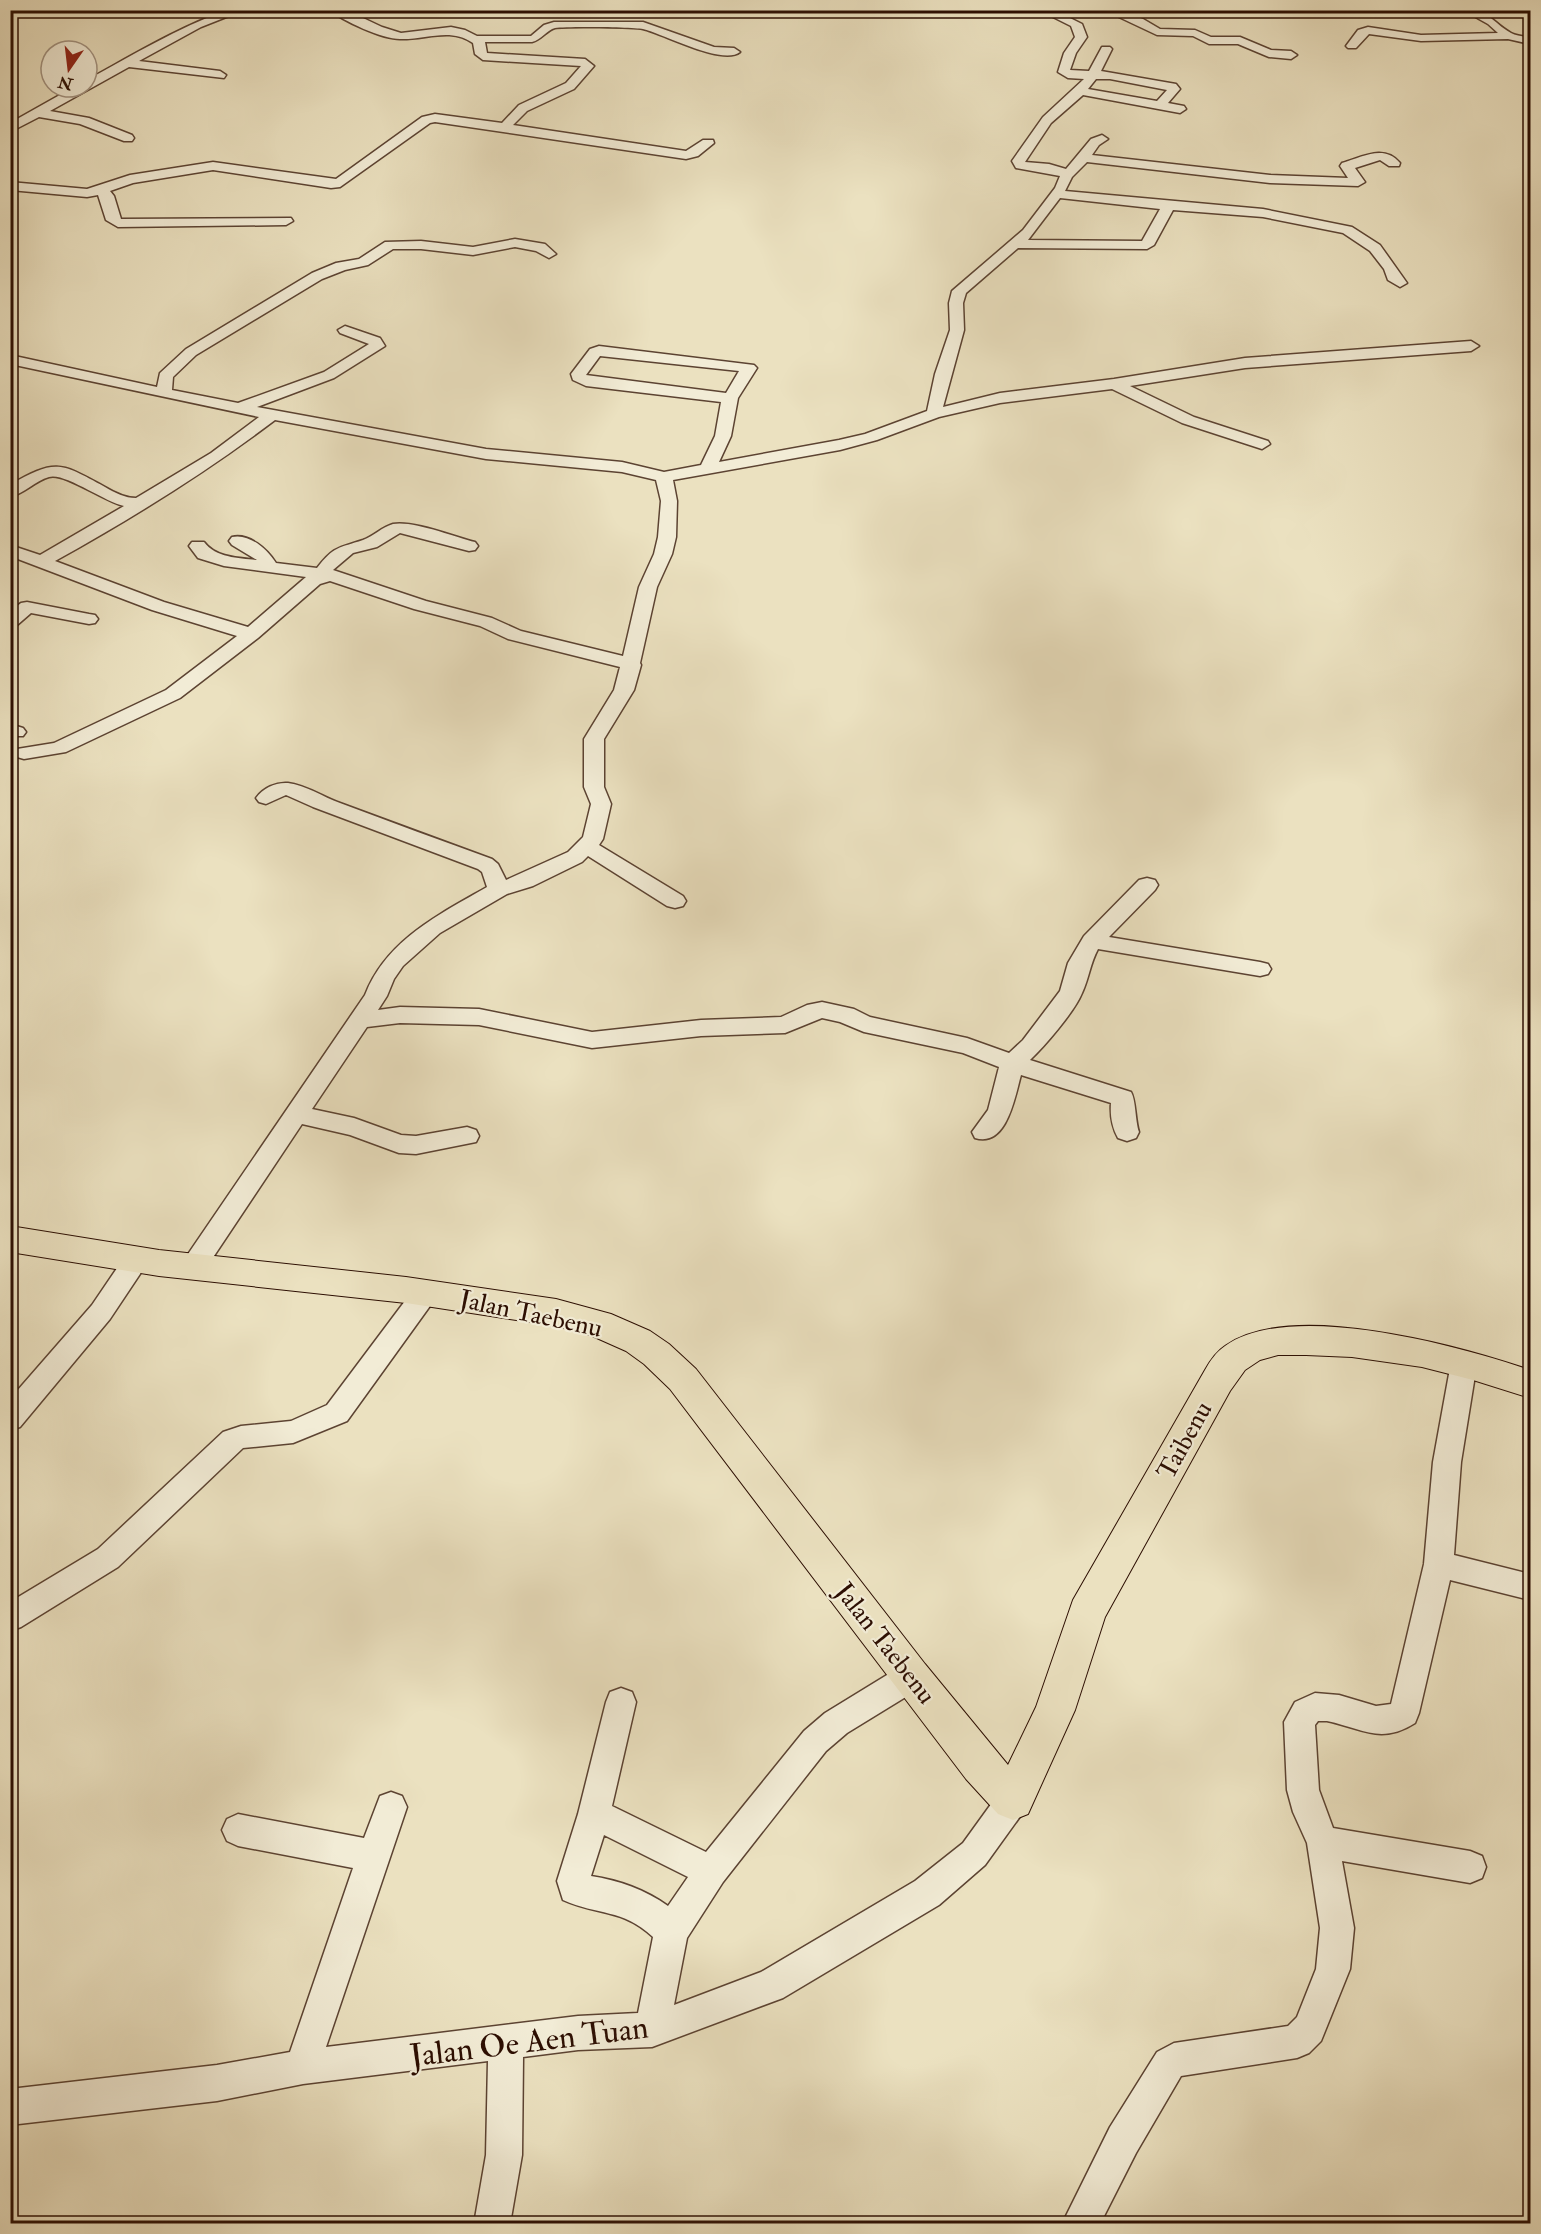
<svg xmlns="http://www.w3.org/2000/svg" width="1541" height="2234" font-family="'IM FELL Double Pica',serif">
	<style>
		.lines { fill: none; stroke-linecap: round; stroke-linejoin: round }
		.minor-casing { stroke: #5c4332; stroke-width: 3 }
		.major-casing { stroke: #2c0e02; stroke-width: 2 }
		.minor { fill: #f2ecd6; fill-rule: evenodd }
		.major { fill: #ebe1c0; fill-rule: evenodd }
		.labels { text-anchor: middle; stroke-width: 4.5; stroke-linejoin: round; paint-order: stroke }
		.street-label { font-size: 26px; fill: #2c0e02; stroke: #f2ecd6 }
		.near-street-label { font-size: 32px; fill: #2c0e02; stroke: #f2ecd6 }
	</style>
	<rect width="100%" height="100%" fill="#ebe1c0"/>
	<filter id="stains"><feTurbulence type="fractalNoise" baseFrequency=".00333" numOctaves="4"/><feColorMatrix values="0 0 0 0 .2 0 0 0 0 .09 0 0 0 0 .02 0 0 0 .5 -.17"/></filter>
	<radialGradient id="worn" r=".72"><stop offset=".6" stop-color="#630" stop-opacity="0"/><stop offset="1" stop-color="#630" stop-opacity=".3"/></radialGradient>
	<g class="lines">
		<defs>
			<path id="minor" d="M227,10H244L201,27L139,61L220,71L226,75L224,78L129,67L50,111L89,118L132,135L134,138L132,141H124L80,124L39,117L10,132V123L74,87H87V80C133,55 177,28 227,10Z
				M330,10H346L382,27L401,33L451,27L465,30L477,36H531L544,25L554,22H643L714,47L734,48L740,52C723,66 664,34 643,29C633,27 566,26 555,28C547,30 541,40 532,42H485L487,53L585,59L594,66L574,89L527,111L513,125L686,151L703,140H713L714,143L698,156L686,159L435,122L430,123L340,187L331,188L213,170L133,183L110,191L114,196L121,219L291,218L293,221L286,225L118,227L106,220L98,195L87,197L10,190V182L87,189L130,175L213,162L336,179L422,117L435,114L502,123L519,105L566,83L581,66L483,60L475,54L473,43C450,27 426,40 400,39C382,39 343,21 330,10Z
				M1039,10H1054L1082,24L1087,37L1076,53L1070,70L1089,71L1102,47H1110L1112,49L1101,71L1176,84L1180,89L1168,103L1184,106L1186,109L1180,113L1083,95L1051,123L1025,162L1049,164L1066,169L1091,139L1102,135L1108,139L1099,145L1092,155L1270,175L1348,178L1340,166L1342,163C1363,157 1384,144 1400,163L1399,166H1389L1380,160L1355,168L1365,182L1358,186L1270,183L1087,162L1072,177L1065,191L1263,209L1352,227L1380,245L1407,283L1400,287L1388,280L1384,269L1370,251L1343,233L1263,217L1173,210L1154,245L1147,249L1018,248L966,293L963,303L964,330L943,407L1000,393L1114,379L1245,358L1471,341L1479,346L1471,351L1245,368L1130,386L1194,417L1268,441L1270,444L1262,449L1182,423L1112,389L1000,403L939,417L877,440L840,450L673,480L677,501L676,537L672,554L657,587L640,663L641,665L634,690L604,739V787L611,804L603,839L599,845L683,896L686,901L683,906L675,908L667,906L588,856L582,862L533,886L507,894L440,933L403,966L394,979L387,996L378,1010L400,1007L479,1009L592,1032L701,1020L781,1017L807,1005L822,1002L854,1009L870,1017L967,1038L1009,1053L1023,1040L1060,991L1068,963L1084,936L1139,880L1147,878L1155,880L1158,885L1155,890L1109,937L1260,962L1268,964L1271,969L1268,974L1260,976L1098,949C1090,964 1089,978 1082,993C1075,1011 1044,1047 1030,1060L1131,1092C1136,1100 1135,1120 1139,1132L1136,1138L1127,1141L1118,1138C1112,1127 1110,1116 1111,1103L1021,1075C1015,1096 1007,1148 975,1138L972,1132L988,1110L999,1067L963,1053L864,1032L840,1022L822,1018L785,1033L701,1036L592,1048L479,1025L400,1023L367,1027L312,1109L354,1118L401,1135L416,1136L467,1127L476,1130L479,1136L476,1142L416,1154L399,1153L350,1135L302,1124L202,1274L193,1277L184,1274L180,1267L184,1260L365,995C386,940 440,914 487,887L482,872L478,869L313,807L286,795L266,804L259,802L256,798C263,788 276,782 288,783C306,785 323,797 340,803C391,822 442,841 492,859L498,864L506,880L568,852L583,837L591,804L584,787V739L614,690L620,667L508,639L480,626L414,609L330,581L320,584L258,638L180,698L66,752L24,759L17,757L14,753L17,749L54,743L166,690L237,636L152,610L10,556V545L40,555L124,506C105,502 64,472 49,477C35,481 25,493 10,497V485C56,458 61,463 105,487C115,493 125,498 136,498L211,453L259,417L10,364V355L157,387L160,373L186,349L312,273L336,263L359,259L385,242L421,241L473,247L515,239L545,244L556,254L549,258L536,251L515,247L473,255L421,249H393L368,265L345,270L322,279L196,355L173,377L172,390L238,403L324,372L369,344L340,333L338,330L345,326L380,338L385,346L334,378L257,407L486,449L622,462L664,472L701,465L715,436L721,402L586,386L573,380L571,374L590,349L599,346L754,365L757,368L738,398L731,436L719,462L839,440L865,434L927,411L935,374L950,330L949,303L952,291L1023,230L1055,188L1060,176L1016,168L1012,161L1043,117L1084,79L1068,78L1058,72L1064,53L1075,37L1071,26ZM1096,79H1110L1167,90L1157,101L1088,89ZM1060,198L1160,209L1142,241L1028,240ZM600,356L739,371L726,393L586,375ZM275,420L486,459L622,472L656,480L661,501L658,537L654,554L639,587L623,656L521,631L492,618L426,601L333,570L353,553L377,547L400,533L469,551L475,550L478,546L475,542C455,537 412,520 393,524C382,527 374,536 363,540C339,548 334,546 317,568L276,563C267,549 249,533 232,537L229,541L232,545L257,560C239,558 216,558 204,542H192L189,546L198,558L224,566L306,577L248,627L164,602L55,561C131,519 205,473 275,420Z
				M1104,10H1121L1143,19L1160,29L1195,30L1211,37H1240L1271,50L1291,51L1297,55L1291,59L1269,57L1238,44H1209L1193,36L1157,35Z
				M1463,10C1491,10 1490,21 1511,33C1516,36 1525,36 1530,38V44L1508,39L1421,41L1369,34L1356,48H1348L1346,46L1358,30L1368,27L1421,35L1498,33L1488,24Z
				M27,602L89,614L95,615L98,619L95,623L89,624L31,613L16,626L10,627V612L21,603Z
				M10,724L23,728L26,732L23,736H10Z
				M137,1249L146,1252L150,1259L110,1319L20,1427L10,1430V1399L92,1305L128,1252Z
				M426,1282L435,1285L439,1292L435,1299L347,1421L293,1443L243,1448L118,1567L21,1627L10,1631V1602L98,1549L223,1432L241,1426L291,1421L327,1405L417,1285Z
				M1464,1352L1473,1355L1477,1363L1461,1462L1454,1555L1530,1574V1600L1450,1580L1419,1713L1415,1723C1381,1745 1361,1728 1327,1721H1318L1315,1725L1319,1790L1333,1828L1470,1851L1482,1856L1486,1867L1482,1878L1470,1883L1342,1861L1354,1928L1350,1969L1321,2041L1309,2053L1297,2058L1181,2076L1136,2153L1100,2224H1062L1110,2127L1157,2052L1174,2043L1288,2026L1297,2017L1316,1969L1320,1928L1307,1843L1293,1812L1287,1790L1284,1722L1295,1702L1315,1693L1339,1695L1376,1706L1391,1704L1424,1564L1433,1462L1451,1363L1455,1355Z
				M911,1663L922,1667L926,1677L922,1687L847,1733L826,1751L723,1882L687,1938L674,2005L761,1972L915,1881L963,1843L1002,1789L1013,1785L1024,1789L1029,1800L1024,1811L985,1865L939,1905L783,1998L652,2047L578,2050L523,2057L522,2155L510,2224H474L486,2155L488,2061L303,2084L217,2101L10,2125V2089L217,2065L290,2052L353,1868L238,1846L227,1841L222,1830L227,1819L238,1814L364,1838L380,1796L391,1792L402,1796L407,1807L326,2047L578,2016L638,2013L653,1937C622,1908 598,1916 563,1900L557,1881L578,1814L606,1702L610,1692L621,1688L632,1692L636,1702L612,1806L706,1852L804,1731L825,1713L900,1667ZM604,1835L688,1877L668,1906C646,1890 618,1880 591,1876Z"/>
			<path id="major" d="M10,1226L159,1250L406,1277L556,1299L611,1314L650,1331L669,1344L696,1369L925,1664L1008,1765L1036,1707L1073,1600L1205,1370C1210,1361 1216,1352 1225,1346C1290,1299 1460,1346 1530,1370V1398L1473,1380L1422,1367L1352,1357L1306,1355H1278L1260,1360L1245,1370L1230,1391L1105,1617L1075,1710L1028,1814L1013,1820L998,1814L966,1779L670,1389L644,1364L626,1351L590,1335L556,1326L406,1303L159,1276L10,1252Z"/>
		</defs>
		<use href="#minor" class="minor-casing"/>
		<use href="#major" class="major-casing"/>
		<use href="#minor" class="minor"/>
		<use href="#major" class="major"/>
	</g>
	<g class="labels">
		<g class="street-label">
			<text transform="translate(531 1313) rotate(12)" y="9">Jalan Taebenu</text>
			<text transform="translate(1184 1440) rotate(-61)" y="9">Taibenu</text>
			<text transform="translate(886 1643) rotate(52)" y="9">Jalan Taebenu</text>
		</g>
		<g class="near-street-label">
			<text transform="translate(529 2041) rotate(-7)" y="11">Jalan Oe Aen Tuan</text>
		</g>
	</g>
	<rect width="1541" height="2234" fill="none" stroke="#ebe1c0" stroke-width="36"/>
	<rect x="12" y="12" width="1517" height="2210" fill="none" stroke="#2c0e02" stroke-width="3"/>
	<rect x="18" y="18" width="1505" height="2198" fill="none" stroke="#2c0e02" stroke-width="1.5"/>
	<g transform="translate(69 69) rotate(194)"><circle r="28" fill="#f2ecd6" stroke="#a39381" stroke-width="1.5"/>
	<path d="M0-4.5L10 22L0 15L-10 22Z" fill="#8f2418"/>
	<text y="-9" font-size="16" font-weight="bold" text-anchor="middle" fill="#2c0e02">N</text>
	</g>
	<rect width="100%" height="100%" filter="url(#stains)"/>
	<rect width="100%" height="100%" fill="url(#worn)"/>
</svg>
